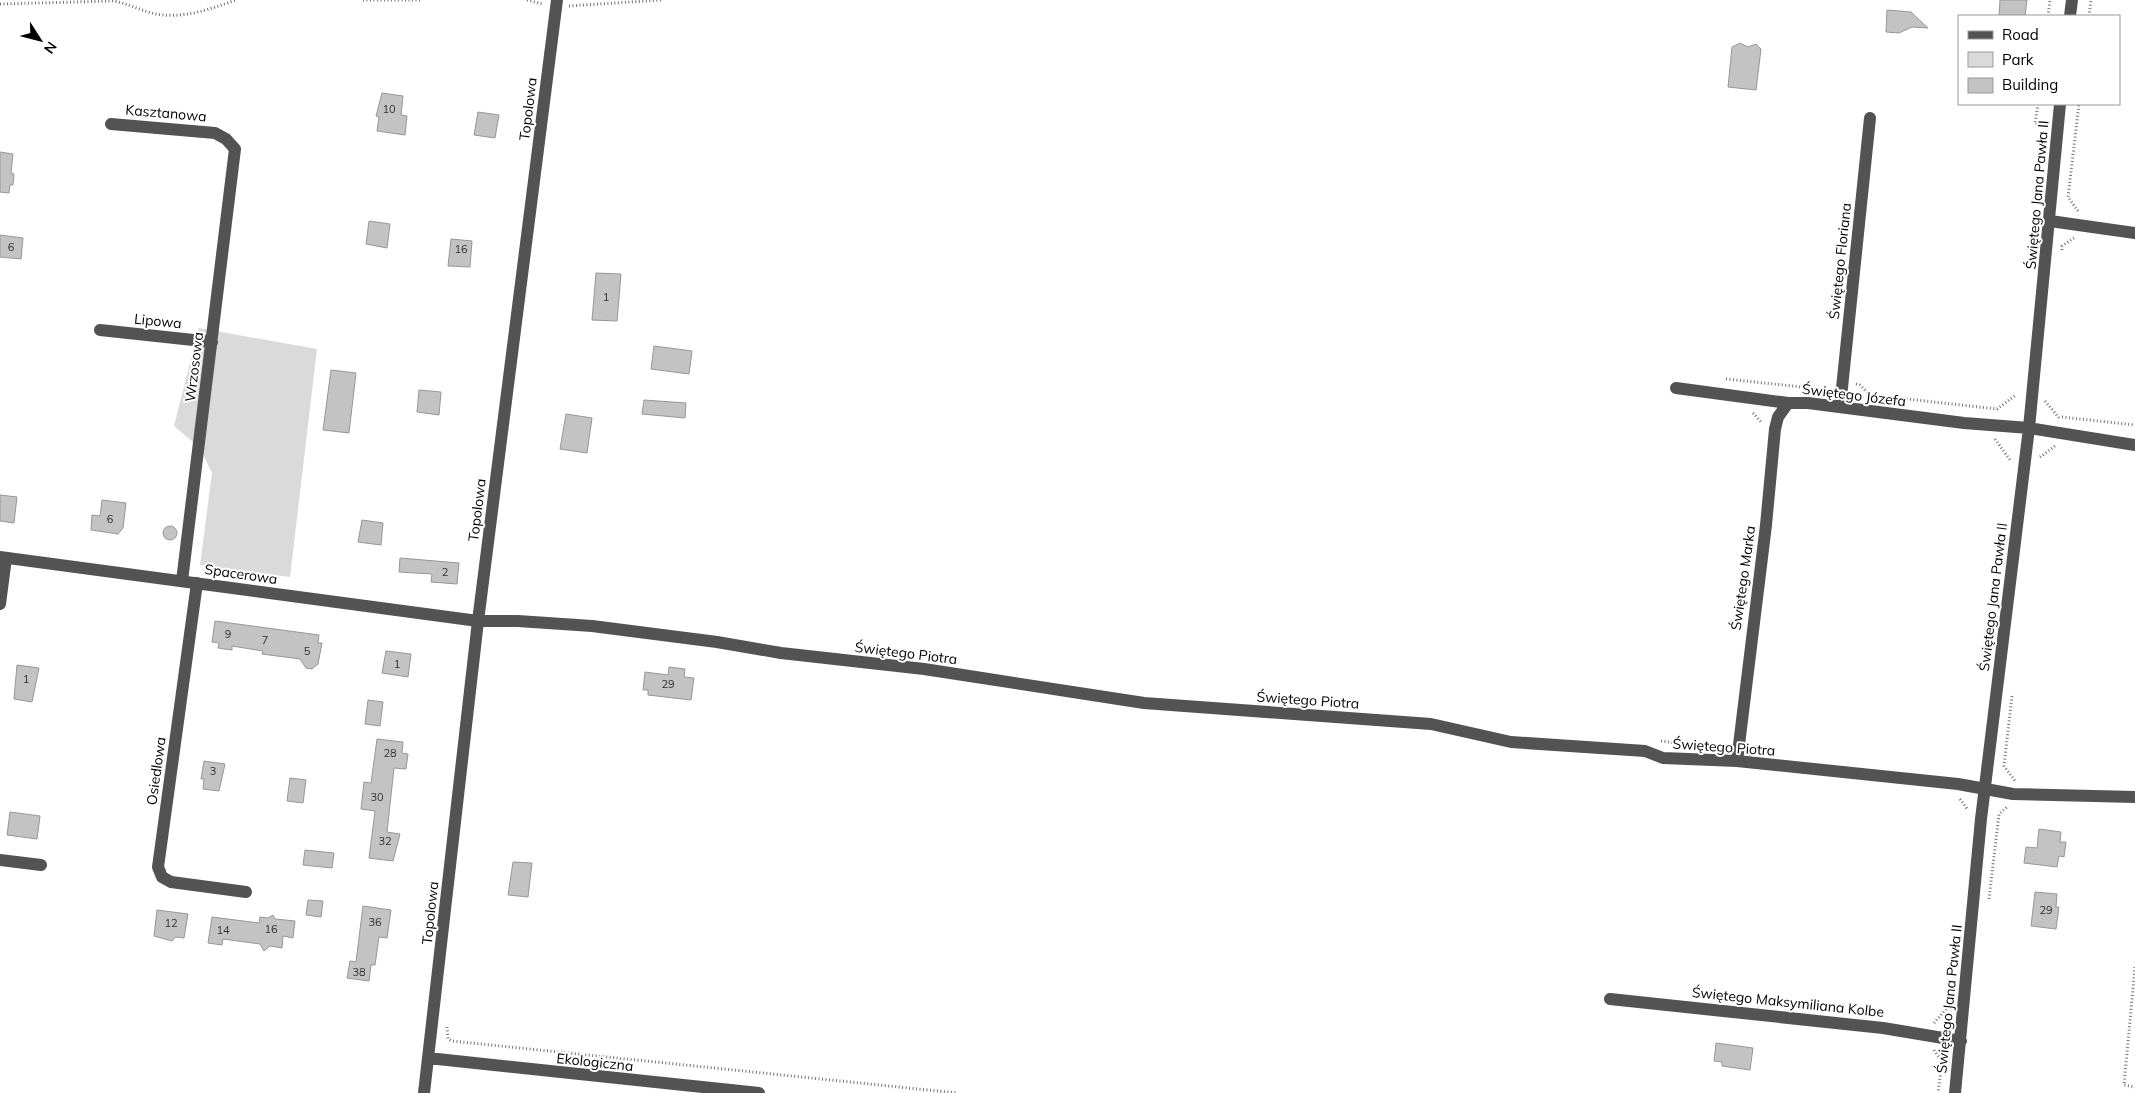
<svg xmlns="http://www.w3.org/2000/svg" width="2135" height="1093" font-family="Mulish,sans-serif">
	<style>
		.green { fill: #dadada }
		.building { fill: #c3c3c3; stroke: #979797 }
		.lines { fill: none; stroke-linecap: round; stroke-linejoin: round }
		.path { stroke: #757575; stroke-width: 3; stroke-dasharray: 1 2.5; stroke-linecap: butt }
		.minor { stroke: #535353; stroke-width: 12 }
		.labels { text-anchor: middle; stroke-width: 4; stroke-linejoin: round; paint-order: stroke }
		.number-label { font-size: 11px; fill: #313131 }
		.street-label { font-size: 14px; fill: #000; stroke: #fff }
	</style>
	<rect width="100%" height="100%" fill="#fff"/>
	<path class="green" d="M199,328L317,349L290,577L200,565L212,473L200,448L174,426Z"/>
	<path class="building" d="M2000,0H2027L2025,16H1999Z
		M1887,10L1911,12L1928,28L1912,27L1899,33L1886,32Z
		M1740,43L1748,47L1756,44L1761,49L1756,90L1728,87L1732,47Z
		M382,93L403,96L401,115L407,116L405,135L377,131L379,117L376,116Z
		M478,112L499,115L495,138L474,135Z
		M0,152L13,154L11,173L14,174L13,185H10L9,193L0,192Z
		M369,221L390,224L387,248L366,244Z
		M0,235L23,238L21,259L0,257Z
		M451,239L472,241L470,267L448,266Z
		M596,273L621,274L617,321L592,320Z
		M654,346L692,351L689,374L651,369Z
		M331,370L356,373L349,433L323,430Z
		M419,390L441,392L439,415L417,412Z
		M644,400L686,403L685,418L642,414Z
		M566,414L592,418L587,453L560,449Z
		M0,495L17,497L14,523L0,521Z
		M102,500L126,503L123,528L118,534L91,530L92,515L100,516Z
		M362,520L383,523L381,545L358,542Z
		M163 533a7 7 0 1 1 14 0a7 7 0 1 1-14 0Z
		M400,558L459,563L457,584L431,582L432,574L399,572Z
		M215,621L319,635L318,643H322L318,664L312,669L306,668L300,659L262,654L263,651L232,646V650L218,648L219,643L212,642Z
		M386,651L411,654L408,677L382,673Z
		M17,665L39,668L32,702L14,699Z
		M669,667L685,669L684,677L694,678L691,700L648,695V690H643L645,672L668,675Z
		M368,700L383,702L380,726L365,724Z
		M377,739L403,742L402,753L408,754L406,769L394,768L387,832L400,834L393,861L369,858L375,811L361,809L364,782L371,783Z
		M204,761L225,764L219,791L203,789L204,779H201Z
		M290,778L306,780L303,803L287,801Z
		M10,812L40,816L37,839L7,835Z
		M2039,829L2061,832L2060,842H2066L2064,857L2059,856L2057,867L2024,863L2026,847L2037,848Z
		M305,850L334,853L332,868L303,865Z
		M513,862L532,863L528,897L508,895Z
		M2035,892L2057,894L2056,907H2059L2056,929L2031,926Z
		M308,900L323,901L321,917L306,915Z
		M363,906L391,910L387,938L379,937L375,965H371L369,981L347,978L350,961L356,962Z
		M157,910L188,914L184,938L175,937L172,941L154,936Z
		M273,915L275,919L295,921L293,938L283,936L282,948L270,946L264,951L260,944L223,939L222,945L208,943L212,917L259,923L260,917L268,918Z
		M1716,1043L1753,1048L1750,1070L1722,1066V1062L1714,1061Z"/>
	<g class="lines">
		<path class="path" d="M363,0H422
			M527,0L543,4
			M0,4L112,1C128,3 141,11 156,14C184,19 210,9 236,0
			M569,6L661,0
			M2048,16L2050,0
			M2089,16L2091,0
			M2038,104L2035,124L2045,125
			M2078,211L2068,197L2079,104
			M2062,250V246L2074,238
			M1726,379L1802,387
			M1856,384L1860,385L1870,395
			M1889,397L1997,409L2016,395
			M2045,401L2060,419
			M1753,413L1762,423
			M2062,417L2135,425
			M1995,439L2010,460
			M2040,457L2055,446
			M2012,696L2004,766L2015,781
			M1661,741L1677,743
			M1960,799L1968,810
			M1989,899L1999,814L2007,807
			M2135,967L2124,1085L2135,1087
			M1934,1023L1947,1008
			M447,1027L448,1039L452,1041L957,1093
			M1934,1050L1942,1062L1938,1093"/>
		<path class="minor" d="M2070,16L2072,0
			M111,124L215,133L226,139L235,149L182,581
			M2050,221L2135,233
			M100,330L212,342
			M1676,388L1788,403H1808L1964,423L2029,428L2135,445
			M1840,407L1870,118
			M0,557L478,621H518L592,626L717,642L781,653L924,669L1144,703L1431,724L1511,742L1645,751L1663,758L1737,761L1958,784L2013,794L2135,797
			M197,583L158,867L162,877L171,882L246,892
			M0,604L6,558
			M1737,761L1766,525L1775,429L1778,417L1788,403
			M0,860L41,865
			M1610,999L1883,1028L1961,1041
			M428,1058L759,1093
			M424,1093L478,621L557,0
			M1955,1093L1981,819L2029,428L2060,104"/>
	</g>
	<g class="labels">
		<g class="number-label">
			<text x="389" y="113">10</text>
			<text x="11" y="251">6</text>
			<text x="461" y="253">16</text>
			<text x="606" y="301">1</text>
			<text x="110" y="523">6</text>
			<text x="445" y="576">2</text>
			<text x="228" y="638">9</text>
			<text x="265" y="644">7</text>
			<text x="307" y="655">5</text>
			<text x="397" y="668">1</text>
			<text x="26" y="683">1</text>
			<text x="668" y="688">29</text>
			<text x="390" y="757">28</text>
			<text x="213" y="775">3</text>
			<text x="377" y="801">30</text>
			<text x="385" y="845">32</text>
			<text x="2046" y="914">29</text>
			<text x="375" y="926">36</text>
			<text x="171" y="927">12</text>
			<text x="271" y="933">16</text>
			<text x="223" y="934">14</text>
			<text x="359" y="976">38</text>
		</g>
		<g class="street-label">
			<text transform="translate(528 109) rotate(-83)" y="5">Topolowa</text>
			<text transform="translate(166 113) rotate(5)" y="5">Kasztanowa</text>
			<text transform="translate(2037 195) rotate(-85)" y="5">Świętego Jana Pawła II</text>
			<text transform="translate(1840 261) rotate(-84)" y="5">Świętego Floriana</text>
			<text transform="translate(158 321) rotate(6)" y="5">Lipowa</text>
			<text transform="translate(194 367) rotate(-83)" y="5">Wrzosowa</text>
			<text transform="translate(1854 395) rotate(7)" y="5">Świętego Józefa</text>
			<text transform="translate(477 510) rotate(-83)" y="5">Topolowa</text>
			<text transform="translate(241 574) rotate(8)" y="5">Spacerowa</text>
			<text transform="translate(1743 578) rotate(-82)" y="5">Świętego Marka</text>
			<text transform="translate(1993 597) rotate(-83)" y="5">Świętego Jana Pawła II</text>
			<text transform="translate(906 653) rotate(7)" y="5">Świętego Piotra</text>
			<text transform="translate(1308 700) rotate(4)" y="5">Świętego Piotra</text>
			<text transform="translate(1724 747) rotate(4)" y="5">Świętego Piotra</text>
			<text transform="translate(156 771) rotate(-82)" y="5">Osiedlowa</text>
			<text transform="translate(430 913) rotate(-84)" y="5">Topolowa</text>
			<text transform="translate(1949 999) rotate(-84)" y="5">Świętego Jana Pawła II</text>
			<text transform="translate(1788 1002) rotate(6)" y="5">Świętego Maksymiliana Kolbe</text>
			<text transform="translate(595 1062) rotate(6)" y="5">Ekologiczna</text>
		</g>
	</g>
	<rect x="1958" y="15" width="162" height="90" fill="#ffffff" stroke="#999999"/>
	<rect x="1968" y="31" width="25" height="8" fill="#535353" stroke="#999999"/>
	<text x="2002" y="40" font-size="15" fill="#000000">Road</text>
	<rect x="1968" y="52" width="25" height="15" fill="#dadada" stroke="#999999"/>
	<text x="2002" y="65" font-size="15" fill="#000000">Park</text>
	<rect x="1968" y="78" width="25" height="15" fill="#c3c3c3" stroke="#999999"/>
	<text x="2002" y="90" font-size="15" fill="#000000">Building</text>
	<g transform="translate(40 40) rotate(126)" stroke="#ffffff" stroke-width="4" paint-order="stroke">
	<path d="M0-4L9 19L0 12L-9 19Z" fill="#000000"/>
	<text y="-8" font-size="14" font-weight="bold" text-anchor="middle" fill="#000000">N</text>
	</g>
</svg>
